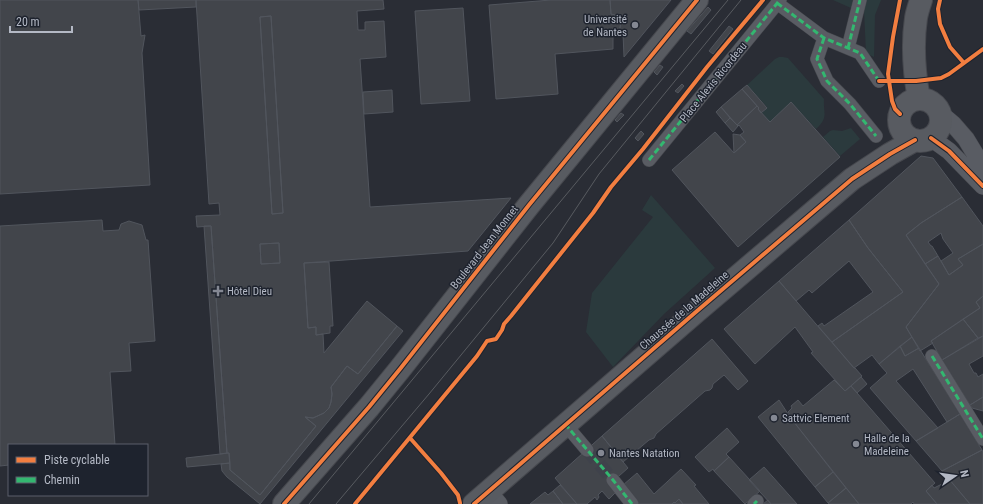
<svg xmlns="http://www.w3.org/2000/svg" width="983" height="504" font-family="'Roboto Condensed',sans-serif">
	<style>
		.green { fill: #2b3a3d }
		.building { fill: #42454b; stroke: #51555d; fill-rule: evenodd }
		.lines { fill: none; stroke-linecap: round; stroke-linejoin: round }
		.pedestrian-tunnel { stroke: #3f424b; stroke-width: 13; stroke-dasharray: 13 6; stroke-linecap: butt }
		.pedestrian-casing { stroke: #46484e; stroke-width: 14 }
		.minor-casing { stroke: #46484e; stroke-width: 18 }
		.secondary-casing { stroke: #46484e; stroke-width: 24 }
		.pedestrian { stroke: #595c63; stroke-width: 13 }
		.minor { stroke: #595c63; stroke-width: 17 }
		.secondary { stroke: #585b61; stroke-width: 22 }
		.tram { stroke: #585b60; stroke-width: 1 }
		.quiet { stroke: #33b770; stroke-width: 3; stroke-dasharray: 6 3; stroke-linecap: butt }
		.cycleway-casing { stroke: #1e232e; stroke-width: 6 }
		.cycleway { stroke: #f27e40; stroke-width: 4 }
		.poi-dot { fill: #848893; stroke: #1e232e; stroke-width: 1.5 }
		.labels { text-anchor: middle; stroke-width: 3; stroke-linejoin: round; paint-order: stroke }
		.poi-label { font-size: 11px; fill: #b4b9c5; stroke: #1e232e; text-anchor: start }
		.street-label { font-size: 11px; fill: #b4b9c5; stroke: #1e232e }
	</style>
	<rect width="100%" height="100%" fill="#2a2d35"/>
	<path class="green" d="M833,0H853L851,8Z
		M865,0H881L875,15L874,57L866,53L864,10Z
		M779,57H783L788,58L824,99C823,114 829,117 816,129L791,102L770,122L762,113L767,107L747,85L775,59Z
		M851,128L860,139L840,156L823,137L830,131L833,130L842,131Z
		M651,195L715,268L664,314L613,367L586,332L592,293L653,217L642,210Z"/>
	<path class="building" d="M0,0H138L141,36L145,35L142,53L150,185L0,194Z
		M138,0H196V7L139,10Z
		M196,0H383L384,9L357,11L358,30H365V22L384,21L386,57L360,59L370,207L511,198L468,251L304,263L308,328L316,327V335L323,334L324,353L367,301L397,326L358,374L347,366L331,387L332,394L331,402L329,408L324,413L313,418L305,417L316,426L260,495L230,470L229,453H227L211,226L197,227L196,216L220,215L219,203L209,204ZM271,16L283,213L272,214L260,17ZM279,243L280,263L261,264L260,244Z
		M551,0H610L611,14L622,17L619,33L613,34V49L555,54L558,94L496,99L489,5Z
		M610,0H671L624,57L623,33H619L622,17L611,14Z
		M708,7L711,10L691,34L687,31Z
		M463,8L470,101L421,104L415,11Z
		M271,16L283,213L272,214L260,17Z
		M729,26L733,29L713,54L709,51Z
		M660,65L663,67L657,75L654,72Z
		M682,84L684,86L678,93L675,91Z
		M747,85L767,108L761,113L758,109L759,108L742,89Z
		M742,89L757,106L737,125L721,107Z
		M392,90L393,112L364,114L363,92Z
		M791,102L840,157L738,247L672,170L715,132L734,153L746,142L740,135L744,132L739,125L738,126L737,125L757,106L759,108L758,109L770,122Z
		M721,107L730,118L725,123L716,112Z
		M621,113L624,115L617,122L615,120Z
		M730,118L738,126L733,132L725,123Z
		M641,131L644,134L638,141L635,138Z
		M733,134L740,135L746,142L734,153Z
		M921,156L933,158L962,197L921,223L906,235L939,284L906,327L912,337L879,364L872,355L854,368L832,342L903,292L868,248L849,220Z
		M962,197L983,226V244L958,259L963,265L949,275L941,261L953,253L943,239L941,233L928,242L931,246H932L938,256L925,264L906,235L921,223Z
		M102,220L103,231L119,230L121,224L129,221L142,225L146,240H148L155,341L129,343L131,371L110,372L115,445H9V465L0,466V226Z
		M849,220L868,248L903,292L832,342L818,326L822,323L824,326L873,292L849,261L812,293L809,290L796,301L779,281Z
		M204,226H211L227,453L220,454Z
		M279,243L280,263L261,264L260,244Z
		M983,244V296L976,302L980,308L931,341L933,343L920,351L906,327L939,284L925,264L938,256L949,275L963,265L958,259Z
		M329,262L333,326H330V333L316,335V327L308,328L304,263Z
		M779,281L828,338L854,368H855L862,376L845,391L811,353L813,352L795,327L755,364L724,329Z
		M983,296V336L978,338L963,319L980,308L976,302Z
		M963,319L978,338L942,360L931,341Z
		M397,326L403,331L260,504L227,477L222,471L221,464L230,463V470L260,495L316,426L305,417L313,418L324,413L329,408L331,402L332,394L331,387L347,366L358,374Z
		M983,336V356L969,364L974,373H976L978,377L983,374V397L970,405L942,360Z
		M912,337L919,348L905,356L900,346Z
		M712,339L748,381L738,390L724,375L713,384L712,388L710,390L705,391L656,434L654,438L649,440L623,462L602,436Z
		M900,346L905,356L919,348L960,414L947,422L913,369L896,381L938,428L916,441L870,388L887,373L879,364Z
		M861,377L867,384L857,393L851,386Z
		M834,380L845,391L851,386L935,483L926,491L937,504H914L913,502L911,504H859L790,417L791,416L788,412L792,408L791,406L798,400L803,406Z
		M983,397V411L972,408L970,405Z
		M779,400L790,417L833,472L815,487L758,417Z
		M960,414L982,450L942,471L916,441Z
		M727,428L739,442L726,454L729,457L714,471L713,469L709,472L695,457Z
		M602,436L628,468L610,484L616,492L609,499L602,491L598,495L599,497L597,500L595,497L587,504H577L555,478Z
		M982,450L983,452V504H970L942,471Z
		M229,453L230,463L187,467L186,458Z
		M729,457L760,491L745,504L714,471Z
		M764,467L797,504H771L749,480Z
		M681,469L696,485L694,486L709,504H683L679,499L675,503L674,502L672,504H639L623,485L637,473L654,494Z
		M833,472L846,488L828,503L815,487Z
		M950,480L970,504H937L926,491L932,485L934,488Z
		M560,485L577,504H563L553,491Z
		M846,488L859,504H829L828,503Z
		M553,491L563,504H530L545,492L548,495Z
		M679,499L683,504H672L674,502L675,503Z
		M768,500L771,504H763Z"/>
	<g class="lines">
		<path class="pedestrian-tunnel" d="M587,450L613,480"/>
		<defs>
			<path id="pedestrian" d="M777,3L824,38L860,53L879,81
				M824,38L817,59L827,81L850,104L876,136
				M848,48L860,0
				M649,160L780,0
				M932,356L983,439
				M565,424L587,450
				M613,480L632,504
				M754,504L757,501"/>
			<path id="minor" d="M940,113L953,124L966,139L983,167
				M931,138L949,151L983,186
				M488,491L499,504"/>
			<path id="secondary" d="M899 120a21 21 0 1 1 42 0a21 21 0 1 1-42 0Z
				M919,99C914,72 912,45 916,18C917,12 919,6 921,0
				M284,504L369,407L400,369L529,205L697,0
				M474,504L697,311L852,179L890,154L915,140"/>
		</defs>
		<use href="#pedestrian" class="pedestrian-casing"/>
		<use href="#minor" class="minor-casing"/>
		<use href="#secondary" class="secondary-casing"/>
		<use href="#pedestrian" class="pedestrian"/>
		<use href="#minor" class="minor"/>
		<use href="#secondary" class="secondary"/>
		<path class="tram" d="M309,504L728,0
			M336,504L429,394L553,243L599,174L741,0"/>
		<path class="quiet" d="M777,3L824,38L860,53L879,81H881
			M824,38L817,59L827,81L850,104L876,136
			M848,48L860,0
			M649,160L779,1
			M932,356L983,439
			M565,424L613,480L632,504
			M754,504L757,501"/>
		<defs>
			<path id="cycleway" d="M940,0L938,9L940,24L950,47L964,63
				M879,81H916L941,78L949,74L983,49
				M900,114L895,109L892,101L888,74L893,37L900,0
				M931,138L949,151L983,186
				M410,438L441,473L458,495L460,503
				M284,504L369,407L400,369L529,205L697,0
				M355,504L477,356L487,341L496,339L502,330L504,324L511,316L593,213L611,187L643,149L707,67L763,0
				M474,504L697,311L852,179L890,154L915,140"/>
		</defs>
		<use href="#cycleway" class="cycleway-casing"/>
		<use href="#cycleway" class="cycleway"/>
	</g>
	<g class="poi-dot">
		<circle cx="635" cy="25" r="4"/>
		<path d="M216 285h4v4h4v4h-4v4h-4v-4h-4v-4h4z"/>
		<circle cx="774" cy="418" r="4"/>
		<circle cx="856" cy="444" r="4"/>
		<circle cx="601" cy="453" r="4"/>
	</g>
	<g class="labels">
		<g class="poi-label">
			<text x="627" y="23" text-anchor="end">Université<tspan x="627" dy="13">de Nantes</tspan></text>
			<text x="227" y="295">Hôtel Dieu</text>
			<text x="782" y="422">Sattvic Element</text>
			<text x="864" y="442">Halle de la<tspan x="864" dy="13">Madeleine</tspan></text>
			<text x="609" y="457">Nantes Natation</text>
		</g>
		<g class="street-label">
			<text transform="translate(713 82) rotate(-51)" y="4">Place Alexis Ricordeau</text>
			<text transform="translate(484 247) rotate(-52)" y="4">Boulevard Jean Monnet</text>
			<text transform="translate(684 310) rotate(-41)" y="4">Chaussée de la Madeleine</text>
		</g>
	</g>
	<rect x="8" y="444" width="140" height="52" fill="#1e232e" stroke="#5a5f6a"/>
	<rect x="16" y="457" width="20" height="6" fill="#f27e40" stroke="#5a5f6a"/>
	<text x="44" y="464" font-size="12" fill="#b4b9c5">Piste cyclable</text>
	<rect x="16" y="477" width="20" height="6" fill="#33b770" stroke="#5a5f6a"/>
	<text x="44" y="484" font-size="12" fill="#b4b9c5">Chemin</text>
	<g transform="translate(955 476) rotate(77)" stroke="#1e232e" stroke-width="3" paint-order="stroke">
	<path d="M0-3L7 15L0 10L-7 15Z" fill="#b4b9c5"/>
	<text y="-6" font-size="11" font-weight="bold" text-anchor="middle" fill="#b4b9c5">N</text>
	</g>
	<path d="M10 26v6h62v-6" fill="none" stroke="#b4b9c5" stroke-width="2"/>
	<text x="16" y="26" font-size="12" fill="#b4b9c5" stroke="#1e232e" stroke-width="3" paint-order="stroke">20 m</text>
</svg>
